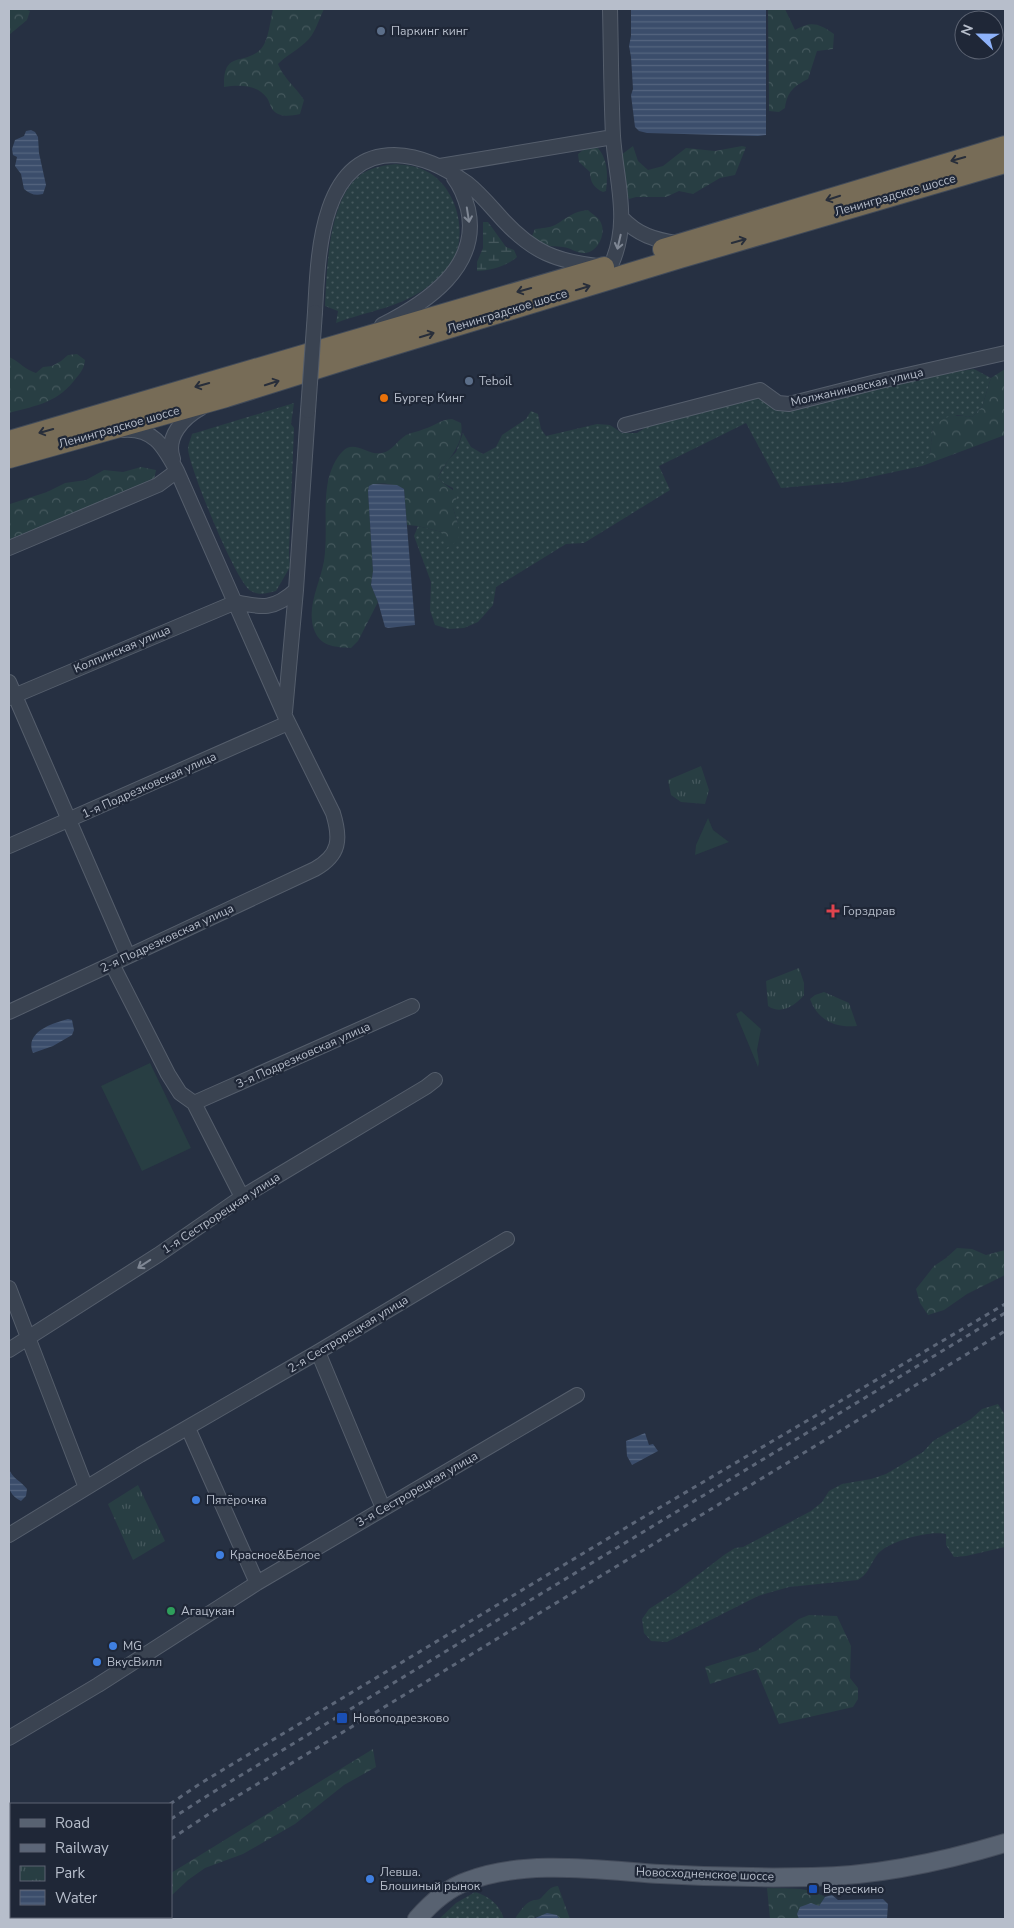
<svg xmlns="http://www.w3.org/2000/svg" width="1014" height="1928" font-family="'Nunito Sans',sans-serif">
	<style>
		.grass { fill: url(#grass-dots) }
		.forest { fill: url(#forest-crowns) }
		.wetland { fill: url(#wetland-marsh) }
		.park { fill: url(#park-tufts) }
		.pitch { fill: #283e43 }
		.water { fill: url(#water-rules) }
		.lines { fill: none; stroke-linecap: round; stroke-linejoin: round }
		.minor-casing { stroke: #555e6c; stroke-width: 16 }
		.major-casing { stroke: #444c5b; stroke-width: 20 }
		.highway-casing { stroke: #424b59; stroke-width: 22 }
		.minor { stroke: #3a4351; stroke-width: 14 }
		.major { stroke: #586271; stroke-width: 18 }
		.highway { stroke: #776c57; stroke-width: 20 }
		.rail { stroke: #5c6678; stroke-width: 3; stroke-dasharray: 5 5; stroke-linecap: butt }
		.minor-bridge-casing { stroke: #555e6c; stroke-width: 16; stroke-linecap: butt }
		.minor-bridge { stroke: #3a4351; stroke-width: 14 }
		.oneway { stroke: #282e3a }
		.oneway2 { stroke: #7f8794 }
		.service-dot { fill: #5c6f8a; stroke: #1f2737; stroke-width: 2 }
		.food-dot { fill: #e8710a; stroke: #1f2737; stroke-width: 2 }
		.health-dot { fill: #e0444e; stroke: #1f2737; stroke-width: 2 }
		.shop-dot { fill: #3f7fe0; stroke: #1f2737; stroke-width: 2 }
		.leisure-dot { fill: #2e9e5b; stroke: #1f2737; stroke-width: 2 }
		.transit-dot { fill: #1a4fb4; stroke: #1f2737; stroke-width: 2 }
		.labels { text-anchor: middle; stroke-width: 4.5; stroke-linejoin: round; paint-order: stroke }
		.poi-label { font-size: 12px; fill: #b7becb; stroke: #1f2737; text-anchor: start }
		.street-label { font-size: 12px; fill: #b7becb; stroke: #1f2737 }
	</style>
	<defs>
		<pattern id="grass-dots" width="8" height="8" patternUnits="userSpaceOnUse" patternTransform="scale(1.25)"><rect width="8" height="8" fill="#283e43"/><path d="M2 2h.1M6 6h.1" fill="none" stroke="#45585d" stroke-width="1.8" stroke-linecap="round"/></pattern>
		<pattern id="forest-crowns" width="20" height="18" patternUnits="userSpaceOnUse" patternTransform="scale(1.25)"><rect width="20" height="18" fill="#283e43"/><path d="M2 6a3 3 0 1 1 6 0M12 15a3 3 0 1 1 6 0" fill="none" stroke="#45585d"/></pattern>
		<pattern id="wetland-marsh" width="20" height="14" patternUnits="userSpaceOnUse" patternTransform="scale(1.25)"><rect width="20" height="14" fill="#283e43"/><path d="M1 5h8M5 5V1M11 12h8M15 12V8" fill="none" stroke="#45585d"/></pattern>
		<pattern id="park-tufts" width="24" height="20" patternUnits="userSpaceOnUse" patternTransform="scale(1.25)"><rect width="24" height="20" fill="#283e43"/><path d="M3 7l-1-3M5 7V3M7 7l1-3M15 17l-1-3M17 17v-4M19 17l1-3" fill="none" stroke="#45585d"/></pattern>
		<pattern id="water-rules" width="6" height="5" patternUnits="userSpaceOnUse" patternTransform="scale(1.25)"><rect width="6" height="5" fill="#3b4d6b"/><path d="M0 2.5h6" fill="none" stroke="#55657f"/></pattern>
	</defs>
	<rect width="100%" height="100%" fill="#263042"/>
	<path class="grass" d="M396,164C406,165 417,166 426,171C455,185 468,230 454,258C449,268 439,277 431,284C405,307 367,311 336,323L338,311L325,306C327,268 328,196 363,173C373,167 385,165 396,164Z
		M974,369L991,378L982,407L972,417L957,415L933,427L930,455L922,466L847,482L781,488L746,423L659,466L670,490L584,543L566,544L496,587L493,605L478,622L464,628L449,629L435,625L430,610L431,582L414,536L418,526L442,532L458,524L453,508V488L443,483L438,477L449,459L456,452L463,433L471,447L483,454L496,447L502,435L526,419L531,411L538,414L541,429L546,436L597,424L610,425L622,433H637L657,420L752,397L764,399L775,407L912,378Z
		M294,403L291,424L294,428L289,552L290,567L276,591C267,593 260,596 251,591C237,585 189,467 188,449C188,445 191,438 192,434Z
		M998,1404L1005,1415V1547L966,1556L954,1557L946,1545V1534C930,1530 887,1541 877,1555C869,1566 870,1572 858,1580L789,1587L758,1596L667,1642L651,1641L644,1633L642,1619L649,1609L677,1591L724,1555L735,1548L743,1547L811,1511L822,1502L829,1491L842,1484L871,1479L886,1474L923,1452L933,1441L971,1419L982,1409Z
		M475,1892C489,1896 500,1905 504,1919H439L456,1903Z"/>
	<path class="forest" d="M9,9H25L30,11L27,20L9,35Z
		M273,9H324C320,17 317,27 312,35C304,47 289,53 278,64C284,79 295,86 304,100L300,114C290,116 279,118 272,109C270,105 269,101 267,98C257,84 239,85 224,87C223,50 242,66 260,50C269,41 270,21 273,9Z
		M768,9H785L795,30C812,21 818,23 834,34L833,49L817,51L808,79C794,86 787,92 785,108L779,112L769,111Z
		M633,146L638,161L648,170L663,166L686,148L715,151L742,146L746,147L735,175L720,178L693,194L679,191L666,197H636L629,199L622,184L624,169L621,155Z
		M590,147L598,148C608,160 608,175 606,191L603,192C594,188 590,182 590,172L579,162L578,154L583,150Z
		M588,210C592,214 597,216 600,221C607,232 599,251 586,253C578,254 571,248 563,247C556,246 549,246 543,246L532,236L535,229C542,228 549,228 555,225C567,218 574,211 588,210Z
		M77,354L85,360C84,368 82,371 77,377C58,403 38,405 9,413V357C19,361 25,370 36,373L43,367L52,366L61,361L68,355Z
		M1005,369V435L922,466L930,454L933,427C947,414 953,415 972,417L982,407L991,378Z
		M452,419L461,423C465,446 447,458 438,477L443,483L458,494L453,508L458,524L459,540L445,549L442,532L418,526L407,525L404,489C395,484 379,481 369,486L368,491L373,571L371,585L378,602L358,641L351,648C336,647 322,647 315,632C305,609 320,584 324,561C328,535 323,507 328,481C330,472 335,458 343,451C354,439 368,456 382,453C392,451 397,441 406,435C412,432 418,432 424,429C435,426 439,420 452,419Z
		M141,467L156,470L154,480L9,541V505L10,504L47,492L65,483L86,480L104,470L123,472Z
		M957,1248L972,1249L986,1255L1005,1250V1275L967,1294L944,1310L928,1315L920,1303L916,1289L934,1266L946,1258Z
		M809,1615L837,1616L851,1646L850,1678L858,1688V1699L853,1707L779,1724L756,1669L710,1684L705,1667L756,1651L799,1619Z
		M373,1749L376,1767L344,1785L295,1824L243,1854L205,1868L188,1880L171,1896V1873Z
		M558,1886L570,1919H559L557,1915L535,1917L533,1919H515C518,1914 525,1903 531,1901C535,1899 539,1901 542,1897C548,1891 549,1887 558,1886Z
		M767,1888C788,1889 806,1886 825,1897L819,1906L797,1914L799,1919H770Z
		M104,1917H146L142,1919H100Z"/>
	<path class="wetland" d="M483,222H488L506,247L514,250L517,257C507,266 491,271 477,271V262L483,248Z"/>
	<path class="park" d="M701,766L709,790L705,804L681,802L671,795L668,780Z
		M799,968L804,983V995C795,1006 781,1015 768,1006L766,981Z
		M824,992L849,1003L857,1026C836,1028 818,1021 810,999L815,995Z
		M138,1485L165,1541L133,1560L108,1504Z"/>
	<path class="pitch" d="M708,818L713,830L729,842L695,855L696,845Z
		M741,1011L761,1029L757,1050L759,1062L758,1067L736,1014Z
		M150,1063L191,1148L142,1171L101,1086Z"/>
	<path class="water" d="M631,9H766V135L758,136L647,133L639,131L635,127L631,95L633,89L631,57L629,46L631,36Z
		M31,130L35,132L38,137L39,153L46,185L43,194C35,196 30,194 24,189L21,174L15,166L17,157L13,155L12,149L15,140L24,136L26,131Z
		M373,484L397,485L404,489L415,625L388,628L385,627L378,602L371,585L373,571L368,491L369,486Z
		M68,1019L72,1020L74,1030L72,1035L53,1046L33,1053C24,1032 53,1023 68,1019Z
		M645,1433L649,1445L653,1444L658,1451L632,1465L627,1456L626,1441Z
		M9,1469C12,1478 21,1481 27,1489L26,1496L21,1501C6,1493 9,1485 9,1469Z
		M832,1895L838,1900L883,1899L888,1904L887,1919H799L797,1914L800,1907L811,1903L819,1906L825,1897Z
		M547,1913L557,1915L559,1919H533Z"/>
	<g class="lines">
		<defs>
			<path id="minor" d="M610,9C611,51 611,94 613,136C616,181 631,222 611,265
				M440,166L613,137
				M622,218C638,235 655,240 677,243
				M315,312C318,259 319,155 394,155C422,156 444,167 467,183C481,194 492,208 504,221C533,252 556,261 597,266
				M382,325C426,303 481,267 468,209C465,198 461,187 454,178
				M625,425L760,390L778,403L789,404L876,382L1005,353
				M173,459C165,437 183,418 201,408
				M9,548L158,485L177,471
				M236,602C262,608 274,610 296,590
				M9,682L128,956
				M9,698L236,602
				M285,712L296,590L308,411
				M9,846L288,723
				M112,964L168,1074L180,1093L194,1103L242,1197
				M9,1012L315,869C340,855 341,839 333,813L285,716L177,471C164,447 154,427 122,430
				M194,1103L412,1006
				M9,1288L86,1488
				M9,1350L158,1255L242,1197L426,1087L435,1080
				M318,1352L383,1508
				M188,1428L257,1583
				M9,1535L140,1455L318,1352L507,1239
				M9,1738L98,1685L257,1583L577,1395"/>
			<path id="major" d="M417,1919C431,1903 447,1888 468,1881C526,1859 599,1870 660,1874C710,1877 761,1878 812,1877C878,1876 942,1862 1005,1843"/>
			<path id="highway" d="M663,249L1005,146
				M9,441L604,267
				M9,458L226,397L357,356L680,258L1005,163"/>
		</defs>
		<use href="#minor" class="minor-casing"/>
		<use href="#major" class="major-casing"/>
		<use href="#highway" class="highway-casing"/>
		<use href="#minor" class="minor"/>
		<use href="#major" class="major"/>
		<use href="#highway" class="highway"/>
		<path class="rail" d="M170,1804L201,1783L637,1521L1005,1304
			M171,1819L210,1794L1005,1313
			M171,1839L221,1806L1005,1331
			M9,1914L11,1912
			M25,1919L29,1917
			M36,1919L40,1917
			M54,1919L58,1917"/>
		<defs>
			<path id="minor-bridge" d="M308,411L315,312"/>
		</defs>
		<use href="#minor-bridge" class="minor-bridge-casing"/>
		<use href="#minor-bridge" class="minor-bridge"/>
	</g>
	<defs><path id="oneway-shaft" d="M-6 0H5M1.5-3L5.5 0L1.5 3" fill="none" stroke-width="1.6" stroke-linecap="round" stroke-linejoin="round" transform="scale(1.25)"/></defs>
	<g class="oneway">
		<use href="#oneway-shaft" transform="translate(958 159) rotate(164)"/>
		<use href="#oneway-shaft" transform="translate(833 198) rotate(162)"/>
		<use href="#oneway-shaft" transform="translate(739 241) rotate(-16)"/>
		<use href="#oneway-shaft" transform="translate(583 288) rotate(-17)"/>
		<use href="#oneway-shaft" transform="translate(524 290) rotate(164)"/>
		<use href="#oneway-shaft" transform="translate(427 335) rotate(-17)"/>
		<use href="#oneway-shaft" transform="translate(272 383) rotate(-18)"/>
		<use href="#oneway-shaft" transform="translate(202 385) rotate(164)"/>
		<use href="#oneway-shaft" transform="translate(46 431) rotate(164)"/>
	</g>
	<g class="oneway2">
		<use href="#oneway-shaft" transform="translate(468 215) rotate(81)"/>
		<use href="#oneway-shaft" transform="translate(619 242) rotate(103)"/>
		<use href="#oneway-shaft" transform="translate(144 1264) rotate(147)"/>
	</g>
	<g class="service-dot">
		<circle cx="381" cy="31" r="5"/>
		<circle cx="469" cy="381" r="5"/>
	</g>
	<circle class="food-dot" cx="384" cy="398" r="5"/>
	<path class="health-dot" d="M830.5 903.5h5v5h5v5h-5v5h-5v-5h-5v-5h5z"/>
	<g class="shop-dot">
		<circle cx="196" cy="1500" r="5"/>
		<circle cx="220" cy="1555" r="5"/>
		<circle cx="113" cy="1646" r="5"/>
		<circle cx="97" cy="1662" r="5"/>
		<circle cx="370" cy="1879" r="5"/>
	</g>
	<circle class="leisure-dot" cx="171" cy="1611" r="5"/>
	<g class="transit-dot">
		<rect x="336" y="1712" width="12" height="12" rx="2.5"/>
		<rect x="808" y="1884" width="10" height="10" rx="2.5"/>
	</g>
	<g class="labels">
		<g class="poi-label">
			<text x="391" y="35">Паркинг кинг</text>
			<text x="479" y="385">Teboil</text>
			<text x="394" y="402">Бургер Кинг</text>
			<text x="843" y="915">Горздрав</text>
			<text x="206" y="1504">Пятёрочка</text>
			<text x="230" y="1559">Красное&amp;Белое</text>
			<text x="181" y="1615">Агацукан</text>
			<text x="123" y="1650">MG</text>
			<text x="107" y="1666">ВкусВилл</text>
			<text x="353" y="1722">Новоподрезково</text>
			<text x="380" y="1876">Левша.<tspan x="380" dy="14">Блошиный рынок</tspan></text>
			<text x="823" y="1893">Верескино</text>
		</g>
		<g class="street-label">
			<text transform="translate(895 195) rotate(-16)" y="4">Ленинградское шоссе</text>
			<text transform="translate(507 311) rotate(-17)" y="4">Ленинградское шоссе</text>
			<text transform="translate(857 387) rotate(-13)" y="4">Молжаниновская улица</text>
			<text transform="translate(119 427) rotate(-16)" y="4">Ленинградское шоссе</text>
			<text transform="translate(122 649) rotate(-23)" y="4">Колпинская улица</text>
			<text transform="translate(149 785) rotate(-24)" y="4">1-я Подрезковская улица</text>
			<text transform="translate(167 938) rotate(-25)" y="4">2-я Подрезковская улица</text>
			<text transform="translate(303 1055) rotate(-24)" y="4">3-я Подрезковская улица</text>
			<text transform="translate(221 1213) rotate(-33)" y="4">1-я Сестрорецкая улица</text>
			<text transform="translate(348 1334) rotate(-31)" y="4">2-я Сестрорецкая улица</text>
			<text transform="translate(417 1489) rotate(-30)" y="4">3-я Сестрорецкая улица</text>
			<text transform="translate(705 1874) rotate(2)" y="4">Новосходненское шоссе</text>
		</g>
	</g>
	<rect width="1014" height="1928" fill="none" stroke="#b7becb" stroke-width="20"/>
	<rect x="10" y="1803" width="162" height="115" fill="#1f2737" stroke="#5c6372"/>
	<rect x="20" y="1819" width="25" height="8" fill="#586271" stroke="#5c6372"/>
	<text x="55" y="1828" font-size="15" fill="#b7becb">Road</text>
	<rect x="20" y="1844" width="25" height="8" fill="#5c6678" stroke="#5c6372"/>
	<text x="55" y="1853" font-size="15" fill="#b7becb">Railway</text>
	<rect x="20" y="1866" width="25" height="15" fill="url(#park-tufts)" stroke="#5c6372"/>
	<text x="55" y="1878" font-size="15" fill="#b7becb">Park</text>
	<rect x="20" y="1890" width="25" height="15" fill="url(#water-rules)" stroke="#5c6372"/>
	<text x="55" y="1903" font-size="15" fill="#b7becb">Water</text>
	<g transform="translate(979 35) rotate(292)"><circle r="24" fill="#1f2737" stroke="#5c6372"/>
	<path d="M0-4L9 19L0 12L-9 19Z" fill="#8eb2f9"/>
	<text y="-8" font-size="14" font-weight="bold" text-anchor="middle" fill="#b7becb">N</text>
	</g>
</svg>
